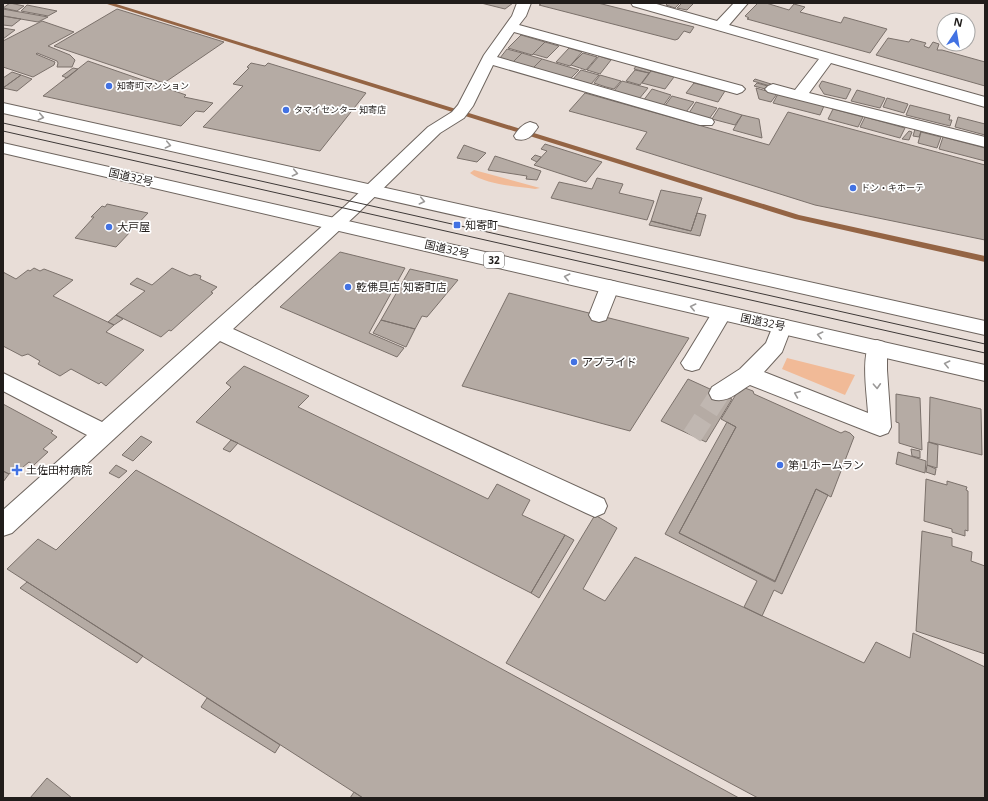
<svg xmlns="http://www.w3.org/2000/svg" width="988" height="801" font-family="'Open Sans','Noto Sans JP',sans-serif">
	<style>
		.green { fill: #f1ba97 }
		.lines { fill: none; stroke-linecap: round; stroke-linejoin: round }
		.stream { fill: #946444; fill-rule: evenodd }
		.building { fill: #b5aba4; stroke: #7b716b }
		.minor-tunnel { stroke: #c0b7b1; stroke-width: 20; stroke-dasharray: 20 10; stroke-linecap: butt }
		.minor-casing { stroke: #6e655f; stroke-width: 2 }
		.highway-casing { stroke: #6e655f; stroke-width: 2 }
		.minor { fill: #fff; fill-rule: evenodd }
		.highway { fill: #fff; fill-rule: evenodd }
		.tram { stroke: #3e3937; stroke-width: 1 }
		.oneway { stroke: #9b9998 }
		.poi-dot { fill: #4272e3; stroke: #fff; stroke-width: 1.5 }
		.labels { text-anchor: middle; stroke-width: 3.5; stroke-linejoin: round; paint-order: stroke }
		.far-poi-label { font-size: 9px; fill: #211d1b; stroke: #fff; text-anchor: start }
		.shield { fill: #fff; stroke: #64615f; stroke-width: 1 }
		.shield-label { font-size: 10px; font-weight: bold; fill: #211d1b }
		.street-label { font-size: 11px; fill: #211d1b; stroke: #fff }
		.poi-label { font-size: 11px; fill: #211d1b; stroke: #fff; text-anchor: start }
	</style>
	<rect width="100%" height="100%" fill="#e8ddd7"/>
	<path class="green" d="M474,170L540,188L535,189C514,186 487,185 470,173Z
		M787,358L855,375L845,395L782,369Z"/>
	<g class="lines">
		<path class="stream" d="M104,3H113L799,215L985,256V262L795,219Z"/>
	</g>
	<path class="building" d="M10,3L24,6L17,11L3,8Z
		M481,3H513L505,9Z
		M539,3H598L694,27L690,33L684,31L678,39L675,40L539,5L541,4Z
		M668,3H680L675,8L666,5Z
		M682,3H694L687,10L677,8Z
		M758,3H766L789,10L794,4L805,7L800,12L841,23L844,17L887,29L870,53L747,19L749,18L745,16Z
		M27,5L57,11L48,16L21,11Z
		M3,9L48,17L38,22L3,16Z
		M117,9L224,42L164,83L54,46Z
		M3,16L21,19L12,26L3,25Z
		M42,21L74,32L48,46L70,55L75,60L72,67H57L58,63L57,61L37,53L36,54L55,62L54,65L33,77L3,67V41Z
		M3,28L15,30L3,39Z
		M521,35L545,42L532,55L508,48Z
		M888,38L909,42L911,39L926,43L924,46L929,48L933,42L939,44L937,50H942L985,62V86L876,55Z
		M545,42L559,46L547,58L533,54Z
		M569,48L582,52L570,66L556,62Z
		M507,49L522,53L513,62L500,58Z
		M522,53L542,59L533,68L513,62Z
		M583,53L597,57L586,70L571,65Z
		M599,56L611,60L600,74L587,70Z
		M542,59L579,70L570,79L533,68Z
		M88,61L186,95L184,97L213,103L204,112L196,111L181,126L43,96Z
		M251,63L265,66L268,63L366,93L320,151L203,127L243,86L233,84L249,68L247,67Z
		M636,66L651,71L649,73L634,69Z
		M73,68L78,69L67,78L62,76Z
		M581,70L599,75L591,84L573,79Z
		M635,70L649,73L640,85L626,81Z
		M651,71L674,77L665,89L642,83Z
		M12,72L21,75L3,88V78Z
		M21,75L32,79L17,91L3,88Z
		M600,75L621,81L614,89L606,87L594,83Z
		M755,79L771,84L770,86L753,81Z
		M622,81L648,88L639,99L614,91Z
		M822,81L851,89L846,99L824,94L819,86Z
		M694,83L725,91L718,102L686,93Z
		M757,83L771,87L769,90L754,86Z
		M756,88L777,94L771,102L759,99Z
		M652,89L671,95L663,106L643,101Z
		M857,90L885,98L880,108L851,101Z
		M585,93L769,145L788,112L985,165V240L815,205L636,149L647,132L569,111Z
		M778,94L824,106L820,115L773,103Z
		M672,96L694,102L686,112L664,107Z
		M887,98L908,104L904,113L883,107Z
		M696,102L717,108L709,119L689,113Z
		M910,105L950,115L949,120H952L950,126L906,115Z
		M719,108L742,115L735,125L712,119Z
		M833,109L863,117L858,127L828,119Z
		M742,115L759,119L762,138L733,130Z
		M865,117L905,128L900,138L860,127Z
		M958,117L985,124V135L955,127Z
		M915,129L921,131L919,137L913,136Z
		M909,131L912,132L909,140L902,139Z
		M921,132L941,137L937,148L918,143Z
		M943,137L985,148V161L939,149Z
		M545,144L602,162L586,182L534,165L547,151L541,149Z
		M464,145L486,153L477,162L457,158Z
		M535,155L541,157L537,162L531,159Z
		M495,156L541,171L537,180L526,179L527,176L488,170Z
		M597,178L623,184L619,193L654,201L647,220L551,198L559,182L592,189Z
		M661,190L702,198L691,231L651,221Z
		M107,204L148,213L116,247L75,238L94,217H91L102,206L105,207Z
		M697,213L706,215L700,236L649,225L651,221L691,231Z
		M340,252L405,268L369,333L404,348L397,357L280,307Z
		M34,268L40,271L44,269L73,280L53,296L114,325L106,332L144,350L106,386L101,382L99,384L71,369L60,376L38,364L40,361L28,354L22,356L3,346V272L16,279L28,270L30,271Z
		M172,268L190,276L195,274L201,276L200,279L217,287L211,292L213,293L171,331L169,330L161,337L116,315L145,291L130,284L137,278L152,285Z
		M410,269L458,280L427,317L422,316L415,329L381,320Z
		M509,293L689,338L630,431L462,386Z
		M116,315L123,319L114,325L108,322Z
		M381,320L415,329L406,347L373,333Z
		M244,366L309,396L298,407L488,499L497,484L530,500L522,515L565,535L531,593L196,422L231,387L226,383Z
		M688,379L732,399L706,442L661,421Z
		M745,388L753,391L754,394L841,433L845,431L850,433L854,437L831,497L816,489L775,582L679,533L736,427L721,419L738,391Z
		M896,394L920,398L922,450L899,443V423L896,422Z
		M930,397L981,409L982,455L929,442Z
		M3,404L53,431L51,433L57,437L43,449L48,452L34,465L29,462L16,473L13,471L9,474L3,471Z
		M727,422L736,427L679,533L775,581L816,489L828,495L782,594L774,590L762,616L744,607L757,581L665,534Z
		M141,436L152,442L133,461L122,455Z
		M231,440L238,443L230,452L223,449Z
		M928,442L938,445L937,468L927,465Z
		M911,449L920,451V458L912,456Z
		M898,452L926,461L925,473L896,464Z
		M116,465L127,471L119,478L109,473Z
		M927,465L936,469L935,475L926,472Z
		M136,470L739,798H363L7,569L38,539L56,550Z
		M3,471L9,474L3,482Z
		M926,479L947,485V481L967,487L966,490L968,491V531L965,530V536L952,532V529L924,521Z
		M595,515L617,528L583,589L605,601L635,557L864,663L876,642L910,658L913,633L985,667V798H758L506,663Z
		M922,531L952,538V546L972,552L971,561L985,566V654L916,631Z
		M565,535L574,540L539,598L531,593Z
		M27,582L143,656L137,663L20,588Z
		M207,698L280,745L275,753L201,707Z
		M47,778L72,798H30Z
		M354,792L363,798H350Z"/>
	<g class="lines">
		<path class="minor-tunnel" d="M692,436L720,393"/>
		<defs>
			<path id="minor" d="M517,3H531L526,16L519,25L742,86L745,89L742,92L737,94L514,32L497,57L712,119L714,122L712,125H700L493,65L473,106L464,118L440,133L357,214L233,329L604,499L607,506L604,513L595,517L586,513L220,341L12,533L3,536V510L87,435L3,391V373L102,422L345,206L428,127L452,112L458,105L484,55L512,16Z
				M631,3H653L717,21L734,3H748L729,25L985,97V107L831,63L809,93L985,137V147L768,92L765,89L768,86L773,84L795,90L819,59L633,6Z
				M530,122L536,124L538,127C532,136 527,142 516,139L514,136C518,130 522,124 530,122Z
				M609,280L616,282L619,287L606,320L599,322L592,320L589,315L602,282Z
				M722,306L729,308L732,313L699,369L692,371L685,369L681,363L685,357L715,308Z
				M782,319L789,321L792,326L782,352L764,372L868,413C867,394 861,359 870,342L877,340L884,342L887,348V370L891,427L888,433L880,436L872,433L750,385C738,392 727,404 712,399L709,393L712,387L740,369L766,343L775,321Z"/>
			<path id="highway" d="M3,103L985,321V335L3,113Z
				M3,143L985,365V381L3,153Z"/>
		</defs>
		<use href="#minor" class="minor-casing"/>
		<use href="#highway" class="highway-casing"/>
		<use href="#minor" class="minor"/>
		<use href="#highway" class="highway"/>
		<path class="tram" d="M3,123L985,344
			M3,131L985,353"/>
	</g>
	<defs><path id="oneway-chevron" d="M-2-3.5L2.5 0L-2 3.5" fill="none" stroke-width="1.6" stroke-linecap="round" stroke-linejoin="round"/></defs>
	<g class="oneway">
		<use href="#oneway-chevron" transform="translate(41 117) rotate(12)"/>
		<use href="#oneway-chevron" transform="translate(168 145) rotate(12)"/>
		<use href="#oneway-chevron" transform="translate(295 173) rotate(12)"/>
		<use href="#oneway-chevron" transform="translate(422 201) rotate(13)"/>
		<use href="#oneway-chevron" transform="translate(567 277) rotate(-167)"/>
		<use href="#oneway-chevron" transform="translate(693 307) rotate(-167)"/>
		<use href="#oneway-chevron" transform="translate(820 335) rotate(-167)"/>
		<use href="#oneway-chevron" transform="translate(947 364) rotate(-167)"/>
		<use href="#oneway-chevron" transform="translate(877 386) rotate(87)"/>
		<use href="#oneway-chevron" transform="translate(797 394) rotate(-158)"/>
	</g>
	<g class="poi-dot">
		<circle cx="109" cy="86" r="4"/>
		<circle cx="286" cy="110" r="4"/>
		<circle cx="853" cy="188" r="4"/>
		<rect x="453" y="221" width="8" height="8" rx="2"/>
		<circle cx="109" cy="227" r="4"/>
		<circle cx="348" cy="287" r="4"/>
		<circle cx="574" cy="362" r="4"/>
		<circle cx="780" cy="465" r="4"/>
		<path d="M15 464h4v4h4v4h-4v4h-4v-4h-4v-4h4z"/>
	</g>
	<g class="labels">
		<g class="far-poi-label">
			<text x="117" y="89">知寄町マンション</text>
			<text x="294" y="113">タマイセンター 知寄店</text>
			<text x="861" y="191">ドン・キホーテ</text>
		</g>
		<rect class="shield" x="484" y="252" width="20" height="16" rx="3"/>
		<g class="shield-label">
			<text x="494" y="264">32</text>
		</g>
		<g class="street-label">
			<text transform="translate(131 177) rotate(13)" y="4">国道32号</text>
			<text transform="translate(447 249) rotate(13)" y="4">国道32号</text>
			<text transform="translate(763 322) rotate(12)" y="4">国道32号</text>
		</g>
		<g class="poi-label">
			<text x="465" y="229">知寄町</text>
			<text x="117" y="231">大戸屋</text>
			<text x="356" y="291">乾佛具店 知寄町店</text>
			<text x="582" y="366">アプライド</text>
			<text x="788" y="469">第１ホームラン</text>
			<text x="26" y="474">土佐田村病院</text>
		</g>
	</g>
	<rect width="988" height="801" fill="none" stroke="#211d1b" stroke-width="8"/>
	<g transform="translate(956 32) rotate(12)"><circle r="19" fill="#ffffff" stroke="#a6a5a4"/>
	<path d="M0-3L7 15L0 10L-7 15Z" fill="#4272e3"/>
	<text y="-6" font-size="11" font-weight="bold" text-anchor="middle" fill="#211d1b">N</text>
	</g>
</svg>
